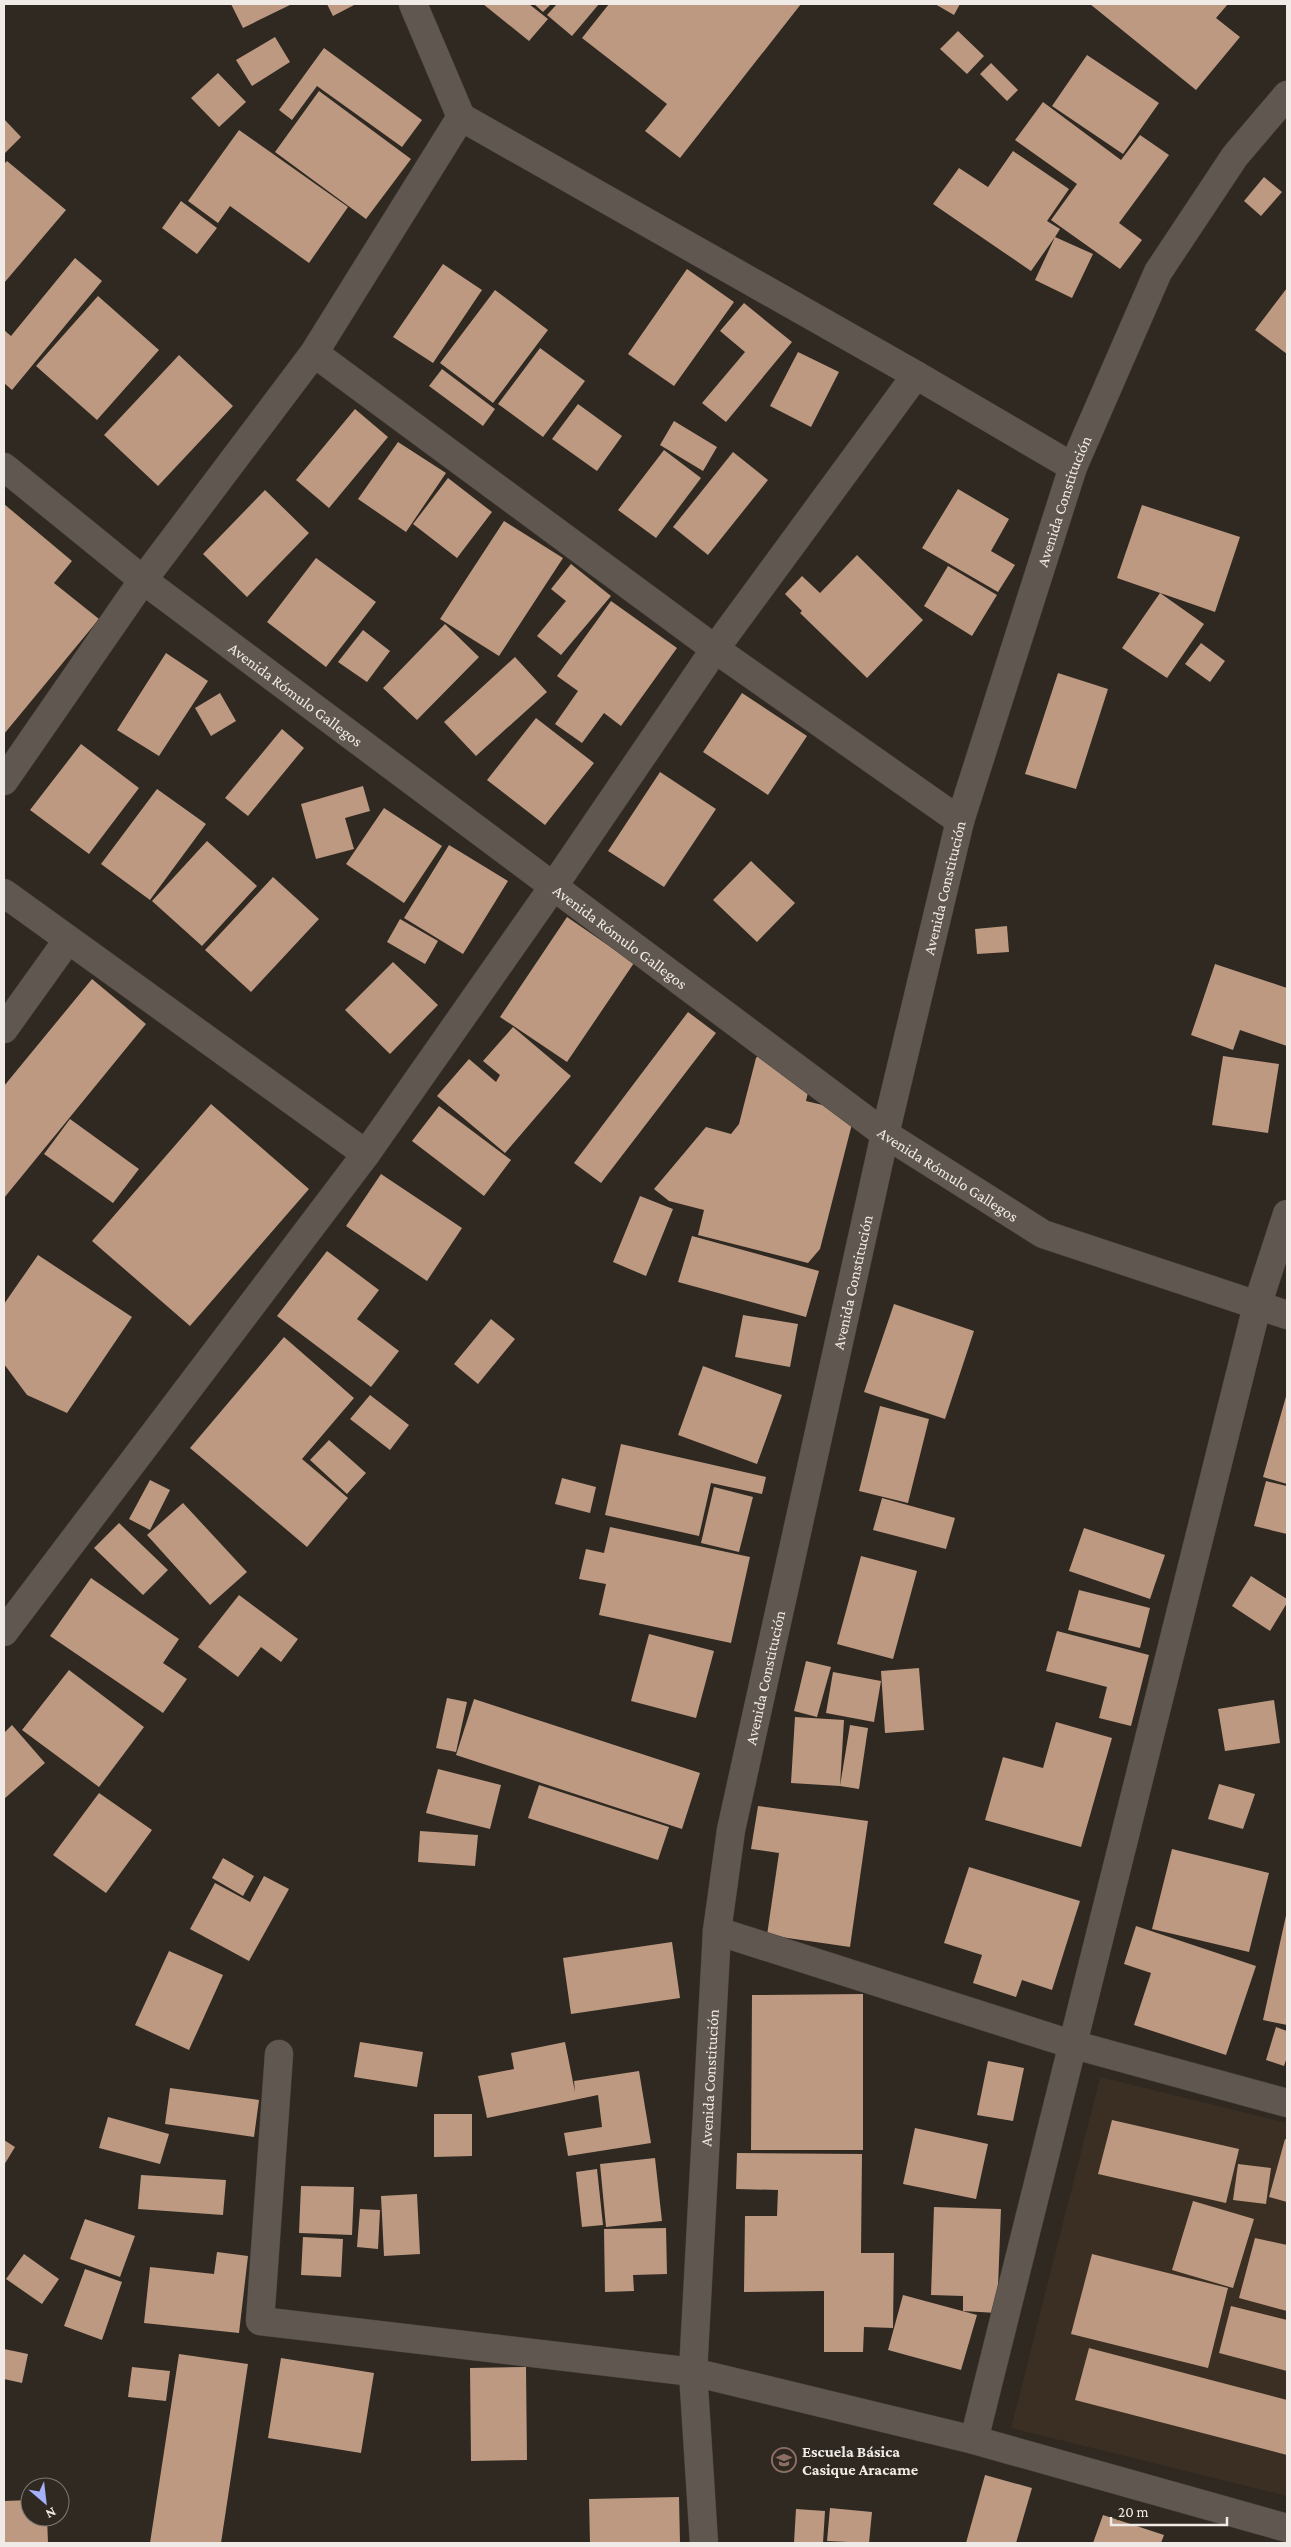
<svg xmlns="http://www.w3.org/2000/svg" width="1291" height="2547" font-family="'Crimson Pro',serif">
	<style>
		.built { fill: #3a2f22 }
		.building { fill: #bd9981 }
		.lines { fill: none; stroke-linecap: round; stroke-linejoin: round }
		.street-casing { stroke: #4b453f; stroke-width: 29 }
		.street { stroke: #605850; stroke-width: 28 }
		.labels { text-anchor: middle; stroke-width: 5; stroke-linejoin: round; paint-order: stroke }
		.street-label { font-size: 16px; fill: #f0ebe6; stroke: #2f2921 }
		.poi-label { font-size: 16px; font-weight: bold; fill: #f0ebe6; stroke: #2f2921; text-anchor: start }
	</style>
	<rect width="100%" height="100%" fill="#2f2921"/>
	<path class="built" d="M1100,2077L1287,2123V2496L1011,2428Z"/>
	<path class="building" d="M231,4H292L243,28Z
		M327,4H356L333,16Z
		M483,4H529L548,19L529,41Z
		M534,4H551L543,12Z
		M557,4H599L572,36L547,15Z
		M609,4H801L680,158L645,131L667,104L582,38Z
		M935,4H960L954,15Z
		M1090,4H1228L1216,18L1240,37L1196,90Z
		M958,31L984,56L967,74L940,49Z
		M275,37L290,62L252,86L236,60Z
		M324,48L422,120L402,147L317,86L292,120L279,110Z
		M1087,55L1159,103L1123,154L1052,106Z
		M991,63L1018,90L1007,101L980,74Z
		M218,73L246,102L219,127L191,98Z
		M319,91L411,159L366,219L275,152Z
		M1043,102L1121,160L1140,135L1169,155L1119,223L1142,240L1120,269L1051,220L1077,184L1015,140Z
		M4,119L21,137L4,154Z
		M239,130L348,207L309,263L230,206L218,223L188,201Z
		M1013,151L1069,189L1047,221L1060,229L1055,237L1093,254L1072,298L1035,280L1055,237L1031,271L933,204L959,168L988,187Z
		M7,161L66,210L4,283V164Z
		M1264,177L1282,192L1261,216L1244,201Z
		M181,201L217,228L197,254L162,228Z
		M75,258L102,281L12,390L4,383V330L11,336Z
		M443,264L482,290L433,363L393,337Z
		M687,269L734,302L674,386L628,354Z
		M1287,288V354L1255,330Z
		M495,290L548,330L493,403L440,363Z
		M98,296L159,350L97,420L36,366Z
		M744,303L792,342L726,422L702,403L745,352L720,331Z
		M540,348L585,381L543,437L498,404Z
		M798,352L839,372L811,427L770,406Z
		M179,355L233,406L158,486L104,435Z
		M442,369L495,409L483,426L429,386Z
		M578,404L622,436L597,471L552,439Z
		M355,409L388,437L329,508L296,480Z
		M674,421L717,447L703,471L660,445Z
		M398,442L446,473L406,532L358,499Z
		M664,450L701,478L656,538L618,510Z
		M733,452L768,480L708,555L673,527Z
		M448,478L492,512L457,558L413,524Z
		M958,489L1009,519L991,551L1015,565L998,592L922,548Z
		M265,490L309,533L247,597L203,554Z
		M4,504L72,561L54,583L99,619L4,734Z
		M1142,505L1240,537L1215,612L1117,578Z
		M504,521L563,558L499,656L440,619Z
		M857,555L923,620L867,678L800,613L802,611L785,594L802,576L820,593Z
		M316,558L376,602L326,667L267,622Z
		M571,564L611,596L561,655L537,636L566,601L551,589Z
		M948,566L997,595L972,636L924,606Z
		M1160,593L1204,624L1167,678L1122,648Z
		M611,601L677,648L621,726L604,713L582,743L555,724L578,691L557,676Z
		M445,624L479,657L417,720L383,688Z
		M363,630L390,651L367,682L338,662Z
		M1201,643L1225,661L1210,682L1185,664Z
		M166,653L208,681L159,756L117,730Z
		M515,657L547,692L476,756L444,722Z
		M1058,673L1108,689L1076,789L1025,774Z
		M220,693L236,721L211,736L195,708Z
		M742,693L807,736L768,795L703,752Z
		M536,718L594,763L545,825L487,780Z
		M282,729L304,748L248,816L225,798Z
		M81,744L139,788L89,854L30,810Z
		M660,772L716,809L664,887L608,851Z
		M363,786L370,811L345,818L354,849L316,859L301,804Z
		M157,789L206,824L150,900L101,864Z
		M384,808L442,846L404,903L346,864Z
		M207,841L257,886L202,946L152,901Z
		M449,845L508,881L463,954L404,918Z
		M751,861L795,903L757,942L713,900Z
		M273,877L319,919L251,992L205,950Z
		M567,917L634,963L567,1062L500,1017Z
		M400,919L438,941L425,964L387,942Z
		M1007,926L1009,952L977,954L975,929Z
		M393,962L438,1005L390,1054L345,1010Z
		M1215,964L1287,988V1046L1240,1030L1233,1050L1191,1035Z
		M92,979L146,1024L4,1198V1086Z
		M688,1012L716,1033L601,1183L574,1163Z
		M513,1027L571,1076L505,1153L437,1096L469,1059L496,1082L500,1075L483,1061Z
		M763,1050L809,1088L806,1101L831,1107L852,1124L820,1249L808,1263L698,1235L704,1210L669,1201L654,1189L706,1127L731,1134L739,1124L756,1058Z
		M1223,1056L1279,1064L1268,1133L1212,1125Z
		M211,1104L309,1189L190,1326L92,1241Z
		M439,1106L511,1160L484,1196L412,1141Z
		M70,1119L139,1169L113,1203L44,1154Z
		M381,1174L462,1228L427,1281L346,1226Z
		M640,1196L673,1209L646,1276L613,1262Z
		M692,1236L819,1271L806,1317L678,1282Z
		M327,1251L379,1290L357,1319L399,1351L371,1387L277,1316Z
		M38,1255L132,1317L67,1413L27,1395L4,1364V1304Z
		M894,1304L974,1331L945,1419L864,1392Z
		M743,1315L798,1324L790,1367L735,1357Z
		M491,1319L515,1339L478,1384L454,1364Z
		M284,1337L354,1398L302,1459L348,1498L307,1547L190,1448Z
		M703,1366L782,1395L757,1464L678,1435Z
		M1287,1393V1484L1263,1477Z
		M370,1395L409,1425L390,1450L350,1419Z
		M880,1406L929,1419L908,1503L859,1491Z
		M329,1440L366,1473L347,1494L310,1460Z
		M621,1444L766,1477L762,1494L711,1483L699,1536L605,1515Z
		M562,1478L596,1487L590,1513L555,1504Z
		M150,1480L170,1490L150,1530L129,1519Z
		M1266,1481L1287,1486V1534L1254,1526Z
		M714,1487L753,1497L739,1552L701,1543Z
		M882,1498L955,1518L946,1549L873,1530Z
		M183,1503L247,1572L210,1605L147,1535Z
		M119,1523L168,1570L143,1595L94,1548Z
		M610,1527L750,1557L731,1643L599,1615L606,1584L579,1579L586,1549L604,1553Z
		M1084,1528L1165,1555L1150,1599L1069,1571Z
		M861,1556L917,1571L893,1659L837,1644Z
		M1251,1576L1287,1599V1603L1270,1631L1232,1606Z
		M91,1578L179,1639L163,1663L187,1679L163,1713L50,1636Z
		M1079,1590L1150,1608L1140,1648L1068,1630Z
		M239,1595L298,1639L281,1662L261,1647L238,1677L198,1647Z
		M1057,1631L1149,1655L1131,1726L1099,1718L1107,1687L1046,1671Z
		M649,1634L714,1651L696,1718L631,1701Z
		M806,1661L831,1667L817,1717L794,1711Z
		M919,1668L924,1730L885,1733L881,1671Z
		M69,1670L144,1727L99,1787L22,1730Z
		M833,1672L881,1681L874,1722L826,1713Z
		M447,1698L467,1702L456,1752L436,1748Z
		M474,1699L700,1773L682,1829L456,1755Z
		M1274,1700L1280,1743L1225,1751L1218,1709Z
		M795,1717L844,1720L840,1786L791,1783Z
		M1056,1722L1112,1738L1081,1847L985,1820L1003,1757L1043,1768Z
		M12,1725L45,1763L4,1799V1733Z
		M850,1725L868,1728L859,1789L840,1786Z
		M438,1769L501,1785L490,1829L426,1813Z
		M1219,1784L1255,1794L1243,1829L1208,1819Z
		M539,1785L669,1827L658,1860L528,1818Z
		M99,1793L152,1830L106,1893L53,1855Z
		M758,1806L868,1821L850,1947L767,1935L779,1853L751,1849Z
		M420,1831L478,1835L475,1866L418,1862Z
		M1172,1849L1269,1873L1249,1952L1152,1929Z
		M223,1858L254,1876L243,1896L212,1878Z
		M969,1867L1080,1901L1052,1990L1022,1980L1016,1997L973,1983L982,1955L944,1943Z
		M264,1876L289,1889L249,1961L190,1929L215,1883L250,1902Z
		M1287,1911V2025L1263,2020Z
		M1136,1926L1256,1966L1226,2055L1134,2025L1151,1973L1124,1964Z
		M672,1942L680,1998L571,2014L563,1958Z
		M169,1951L223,1975L189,2050L135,2025Z
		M863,1994V2150H751L752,1995Z
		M1276,2027L1287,2031V2057L1284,2066L1266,2060Z
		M360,2042L423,2052L417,2087L354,2077Z
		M565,2042L575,2092L574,2081L639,2071L651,2143L568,2156L564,2133L602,2127L598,2095L487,2118L478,2076L514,2069L511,2053Z
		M988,2061L1024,2068L1013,2121L977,2115Z
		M170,2088L259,2100L254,2137L165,2124Z
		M434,2114H472V2156L434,2157Z
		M108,2117L169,2134L160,2164L99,2148Z
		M1112,2120L1239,2149L1226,2203L1098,2174Z
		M915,2128L988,2144L976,2199L903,2184Z
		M1285,2139L1287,2140V2202L1269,2197Z
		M4,2140L15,2147L4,2165Z
		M737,2153L862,2154L861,2253H894L893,2328L864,2327L863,2352H824V2291L744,2292L745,2216H777L778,2190L736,2189Z
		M655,2158L662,2221L606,2227L600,2164Z
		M1238,2164L1271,2168L1266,2204L1233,2200Z
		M597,2169L603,2225L582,2227L576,2172Z
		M141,2175L226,2180L223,2215L138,2209Z
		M301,2186L354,2187L352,2235L299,2233Z
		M417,2194L420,2254L384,2256L381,2196Z
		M1193,2201L1254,2219L1233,2288L1172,2270Z
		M934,2207L1001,2209L997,2313L963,2311V2296L931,2295Z
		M360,2209L380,2210L378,2249L357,2247Z
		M85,2219L135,2236L120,2277L70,2259Z
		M666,2228L667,2274L633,2275L634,2291L605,2292L604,2229Z
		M303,2237L343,2239L341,2277L301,2275Z
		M1255,2238L1287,2245V2311L1239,2298Z
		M217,2252L248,2256L239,2333L144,2323L150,2267L214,2274Z
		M24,2254L59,2279L42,2304L6,2279Z
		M1092,2254L1228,2288L1208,2368L1071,2334Z
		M85,2269L122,2282L102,2340L64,2326Z
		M903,2295L977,2315L961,2370L888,2350Z
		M1231,2306L1287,2320V2371L1219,2353Z
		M1089,2348L1287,2400V2455L1075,2400Z
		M4,2349L28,2354L22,2383L4,2379Z
		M179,2354L248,2364L221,2543H150Z
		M281,2358L374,2373L361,2453L268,2438Z
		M132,2367L170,2371L166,2401L128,2397Z
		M526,2367L527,2460L471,2461L470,2368Z
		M985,2475L1032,2488L1016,2543H966Z
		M679,2497L680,2543H590L589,2499Z
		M30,2500V2517H47L48,2543H4V2501Z
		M830,2508L872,2512L869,2543L827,2541Z
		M796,2509L825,2511L823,2543H794Z
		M1103,2515L1164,2535L1161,2543H1093Z"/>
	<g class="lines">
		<defs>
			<g id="street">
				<path d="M413,4L461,117L916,375L1073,467"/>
				<path d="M314,353L715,649L960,821"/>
				<path id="s1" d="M4,467L143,580L885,1134L1043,1234L1287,1315"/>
				<path d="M4,781L143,580L314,353L461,117"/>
				<path d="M4,893L366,1154"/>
				<path d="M4,1029L67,941"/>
				<path d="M4,1632L366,1154L553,887L715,649L916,375"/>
				<path d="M717,1931L1071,2044L1287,2103"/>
				<path d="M279,2054L260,2321L693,2372L974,2440L1287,2528"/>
				<path d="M974,2440L1257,1306L1287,1214"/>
				<path id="s2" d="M704,2543L693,2372L717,1931L731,1830L885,1134L960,821L1073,467L1158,272L1235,156L1287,95"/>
			</g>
		</defs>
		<use href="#street" class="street-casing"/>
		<use href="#street" class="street"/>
	</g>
	<defs>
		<symbol id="school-ring" viewBox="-11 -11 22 22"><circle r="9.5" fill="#2f2921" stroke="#8d6e63" stroke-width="1.5"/><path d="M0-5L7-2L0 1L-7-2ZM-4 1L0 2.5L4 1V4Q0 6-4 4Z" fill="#8d6e63"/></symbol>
	</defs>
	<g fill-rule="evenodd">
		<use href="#school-ring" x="770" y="2446" width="28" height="28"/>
	</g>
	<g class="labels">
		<g class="street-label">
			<text dy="6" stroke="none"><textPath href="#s2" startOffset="2086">Avenida Constitución</textPath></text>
			<text dy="6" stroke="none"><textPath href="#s1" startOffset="370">Avenida Rómulo Gallegos</textPath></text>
			<text dy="6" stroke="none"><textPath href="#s2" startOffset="1681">Avenida Constitución</textPath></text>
			<text dy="6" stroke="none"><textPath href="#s1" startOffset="775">Avenida Rómulo Gallegos</textPath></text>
			<text dy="6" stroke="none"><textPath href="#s1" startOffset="1180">Avenida Rómulo Gallegos</textPath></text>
			<text dy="6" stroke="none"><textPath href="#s2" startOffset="1276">Avenida Constitución</textPath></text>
			<text dy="6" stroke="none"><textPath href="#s2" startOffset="871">Avenida Constitución</textPath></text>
			<text dy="6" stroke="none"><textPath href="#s2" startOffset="466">Avenida Constitución</textPath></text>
		</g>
		<g class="poi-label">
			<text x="802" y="2457">Escuela Básica<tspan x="802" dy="18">Casique Aracame</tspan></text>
		</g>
	</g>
	<rect width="1291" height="2547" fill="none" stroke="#f0ebe6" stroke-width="10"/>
	<g transform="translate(45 2502) rotate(152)"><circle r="24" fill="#2f2921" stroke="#7c7770"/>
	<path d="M0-4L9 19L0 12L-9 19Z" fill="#a6b1fc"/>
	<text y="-8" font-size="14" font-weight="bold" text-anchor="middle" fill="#f0ebe6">N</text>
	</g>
	<path d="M1111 2517v8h116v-8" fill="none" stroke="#f0ebe6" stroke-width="2.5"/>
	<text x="1118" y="2517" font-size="15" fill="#f0ebe6" stroke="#2f2921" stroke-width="4" paint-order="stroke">20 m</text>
</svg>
